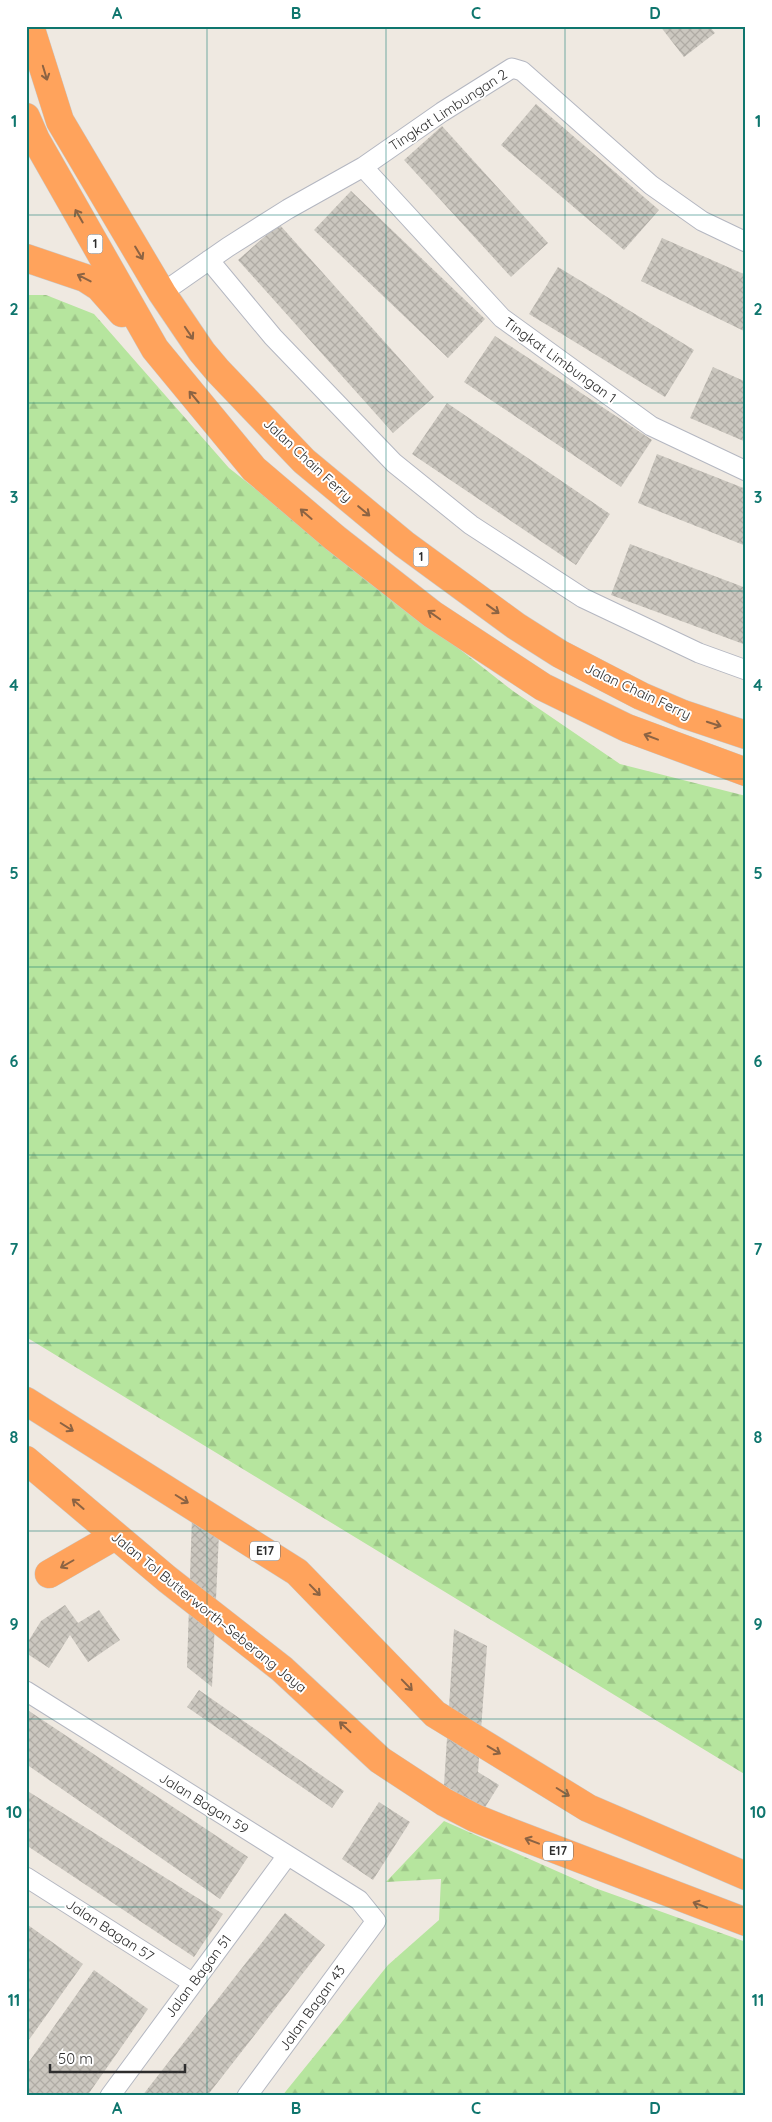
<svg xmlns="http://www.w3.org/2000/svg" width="772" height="2122" font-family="Quicksand,sans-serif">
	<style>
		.forest { fill: url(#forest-firs) }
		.building { fill: url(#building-cross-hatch) }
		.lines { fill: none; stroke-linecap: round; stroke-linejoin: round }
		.street-casing { stroke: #b4b7c1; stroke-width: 21 }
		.highway-casing { stroke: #c9c9c9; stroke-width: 29 }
		.street { stroke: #fff; stroke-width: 19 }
		.highway { stroke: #ffa35c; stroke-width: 28 }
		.oneway { stroke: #8c6343 }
		.grid { fill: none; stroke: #0f766e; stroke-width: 1; stroke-opacity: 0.55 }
		.labels { text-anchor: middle; stroke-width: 4; stroke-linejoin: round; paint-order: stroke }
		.shield { fill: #fff; stroke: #6d6d6d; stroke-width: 1 }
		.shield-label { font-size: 12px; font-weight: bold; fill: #2e2e2e }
		.street-label { font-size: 14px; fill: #2e2e2e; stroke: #fff }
		.neatline { fill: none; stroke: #0f766e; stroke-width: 2 }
		.grid-label { font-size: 16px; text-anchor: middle; font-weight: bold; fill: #0f766e }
	</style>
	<defs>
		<pattern id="forest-firs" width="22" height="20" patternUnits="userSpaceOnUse" patternTransform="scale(1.25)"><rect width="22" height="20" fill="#b6e59e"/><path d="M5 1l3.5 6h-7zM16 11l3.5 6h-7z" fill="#9dc588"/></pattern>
		<pattern id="building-cross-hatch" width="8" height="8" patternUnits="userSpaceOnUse" patternTransform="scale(1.25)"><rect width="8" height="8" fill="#cbc7bf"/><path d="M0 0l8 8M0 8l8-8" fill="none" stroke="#afaba4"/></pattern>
	</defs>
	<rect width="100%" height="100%" fill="#efe9e1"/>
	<path class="forest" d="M26,295H46L94,314L229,468L513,691L620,764L746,796V1775L26,1337Z
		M444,1821L595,1888L746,1942V2096H282L388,1965L439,1920L441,1879L386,1882Z"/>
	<path class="building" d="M660,26H709L715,33L684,57Z
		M536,104L659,210L624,250L501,145Z
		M442,126L548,243L511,277L404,160Z
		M351,191L485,319L448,358L314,230Z
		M279,224L434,397L393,433L238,260Z
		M662,238L746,275V332L641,281Z
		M558,267L694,350L665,397L529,314Z
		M495,336L652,440L621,487L464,382Z
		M713,367L746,382V442L690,418Z
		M447,403L610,514L576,565L412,454Z
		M657,454L746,489V546L638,503Z
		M630,544L746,588V645L611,595Z
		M192,1516L219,1533L212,1687L187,1667Z
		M65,1605L78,1623L99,1610L120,1640L88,1662L70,1635L49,1668L26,1653V1645L41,1621Z
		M454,1629L487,1646L478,1772L499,1785L484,1809L444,1785Z
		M199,1690L344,1791L332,1808L187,1707Z
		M26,1709L248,1857L220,1899L26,1764Z
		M26,1790L223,1914L194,1957L26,1845Z
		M379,1802L410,1822L373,1880L342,1859Z
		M285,1913L325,1945L207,2096H142Z
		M28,1925L83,1964L26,2044V1928Z
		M94,1970L148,2009L87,2096H26V2066Z"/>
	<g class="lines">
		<defs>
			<path id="street" d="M363,167L502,318L651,426L746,471
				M209,260L273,337L394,463L471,525L583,598L699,653L746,670
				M162,293L228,247L288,209L363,167L442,112L512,68L522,71L651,185L702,221L746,242
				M26,1691L359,1900L376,1921L247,2096
				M26,1877L193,1983
				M110,2096L287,1856"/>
			<path id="highway" d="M30,26L60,121L162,293L202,352L218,371L304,461L404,544L516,626L560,654L641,696L683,714L746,735
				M26,117L36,140L155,349L254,469L335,538L432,614L543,687L627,728L746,772
				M26,258L85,278L99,287L122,313
				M26,1401L297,1572L435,1714L588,1808L746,1876
				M26,1460L167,1579L282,1669L380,1760L444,1802L475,1818L510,1832L746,1922
				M49,1574L115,1536"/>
		</defs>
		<use href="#street" class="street-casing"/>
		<use href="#highway" class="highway-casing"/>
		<use href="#street" class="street"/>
		<use href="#highway" class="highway"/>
	</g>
	<defs><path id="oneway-shaft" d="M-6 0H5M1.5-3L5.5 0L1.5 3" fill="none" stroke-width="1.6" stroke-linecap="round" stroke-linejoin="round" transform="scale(1.25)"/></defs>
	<g class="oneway">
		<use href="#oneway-shaft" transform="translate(45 73) rotate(73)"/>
		<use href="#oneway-shaft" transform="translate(79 216) rotate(-120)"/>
		<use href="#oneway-shaft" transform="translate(139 253) rotate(59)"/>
		<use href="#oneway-shaft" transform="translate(84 278) rotate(-153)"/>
		<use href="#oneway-shaft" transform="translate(189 333) rotate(56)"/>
		<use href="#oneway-shaft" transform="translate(194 397) rotate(-130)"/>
		<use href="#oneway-shaft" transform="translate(364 511) rotate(40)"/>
		<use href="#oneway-shaft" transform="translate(306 514) rotate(-139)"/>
		<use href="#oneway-shaft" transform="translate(493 609) rotate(36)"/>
		<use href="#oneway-shaft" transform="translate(434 615) rotate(-145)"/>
		<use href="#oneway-shaft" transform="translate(714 724) rotate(18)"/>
		<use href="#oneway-shaft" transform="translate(651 737) rotate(-159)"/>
		<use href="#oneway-shaft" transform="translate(67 1427) rotate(32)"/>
		<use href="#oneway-shaft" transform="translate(182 1499) rotate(32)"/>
		<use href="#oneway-shaft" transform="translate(78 1504) rotate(-139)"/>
		<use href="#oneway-shaft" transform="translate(67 1564) rotate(150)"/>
		<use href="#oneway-shaft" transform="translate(315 1590) rotate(46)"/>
		<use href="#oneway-shaft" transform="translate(407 1685) rotate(46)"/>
		<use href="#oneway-shaft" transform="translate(345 1727) rotate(-137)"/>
		<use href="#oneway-shaft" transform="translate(494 1750) rotate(31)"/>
		<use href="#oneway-shaft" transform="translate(563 1792) rotate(32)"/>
		<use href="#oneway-shaft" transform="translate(532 1841) rotate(-159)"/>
		<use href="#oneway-shaft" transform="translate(700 1905) rotate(-159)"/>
	</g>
	<path class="grid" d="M207,26V2096M386,26V2096M565,26V2096M26,215H746M26,403H746M26,591H746M26,779H746M26,967H746M26,1155H746M26,1343H746M26,1531H746M26,1719H746M26,1907H746"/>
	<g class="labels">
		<g class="shield">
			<rect x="87.5" y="234.5" width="15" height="19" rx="4"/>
			<rect x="413.5" y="547.5" width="15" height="19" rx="4"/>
			<rect x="250" y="1541.5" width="30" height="19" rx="4"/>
			<rect x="543" y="1841.5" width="30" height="19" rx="4"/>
		</g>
		<g class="shield-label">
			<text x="95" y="248">1</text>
			<text x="421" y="561">1</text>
			<text x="265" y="1555">E17</text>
			<text x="558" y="1855">E17</text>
		</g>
		<g class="street-label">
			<text transform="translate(448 110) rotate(-33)" y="5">Tingkat Limbungan 2</text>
			<text transform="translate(560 360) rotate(36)" y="5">Tingkat Limbungan 1</text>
			<text transform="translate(308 460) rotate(43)" y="5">Jalan Chain Ferry</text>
			<text transform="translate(638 691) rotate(25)" y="5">Jalan Chain Ferry</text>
			<text transform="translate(209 1612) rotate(39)" y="5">Jalan Tol Butterworth–Seberang Jaya</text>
			<text transform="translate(204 1803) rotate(32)" y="5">Jalan Bagan 59</text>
			<text transform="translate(110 1930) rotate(33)" y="5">Jalan Bagan 57</text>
			<text transform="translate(198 1976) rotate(-53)" y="5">Jalan Bagan 51</text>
			<text transform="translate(312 2008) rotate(-54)" y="5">Jalan Bagan 43</text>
		</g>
	</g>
	<rect width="772" height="2122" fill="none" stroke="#ffffff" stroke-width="55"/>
	<path d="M50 2064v8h135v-8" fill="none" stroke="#2e2e2e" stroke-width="2.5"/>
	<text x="58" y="2064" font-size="15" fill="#2e2e2e" stroke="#ffffff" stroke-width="4" paint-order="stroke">50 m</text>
	<rect x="28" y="28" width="716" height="2066" class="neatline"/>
	<g class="grid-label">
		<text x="117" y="19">A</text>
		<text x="296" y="19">B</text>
		<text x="476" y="19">C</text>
		<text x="655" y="19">D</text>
		<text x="14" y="127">1</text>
		<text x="758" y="127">1</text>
		<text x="14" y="315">2</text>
		<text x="758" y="315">2</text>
		<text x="14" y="503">3</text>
		<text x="758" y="503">3</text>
		<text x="14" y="691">4</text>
		<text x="758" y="691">4</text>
		<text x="14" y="879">5</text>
		<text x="758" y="879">5</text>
		<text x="14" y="1067">6</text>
		<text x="758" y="1067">6</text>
		<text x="14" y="1255">7</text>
		<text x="758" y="1255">7</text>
		<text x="14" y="1443">8</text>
		<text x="758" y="1443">8</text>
		<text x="14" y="1630">9</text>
		<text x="758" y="1630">9</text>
		<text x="14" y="1818">10</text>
		<text x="758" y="1818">10</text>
		<text x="14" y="2006">11</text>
		<text x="758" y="2006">11</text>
		<text x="117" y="2114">A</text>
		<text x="296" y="2114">B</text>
		<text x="476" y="2114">C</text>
		<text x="655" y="2114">D</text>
	</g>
</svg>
